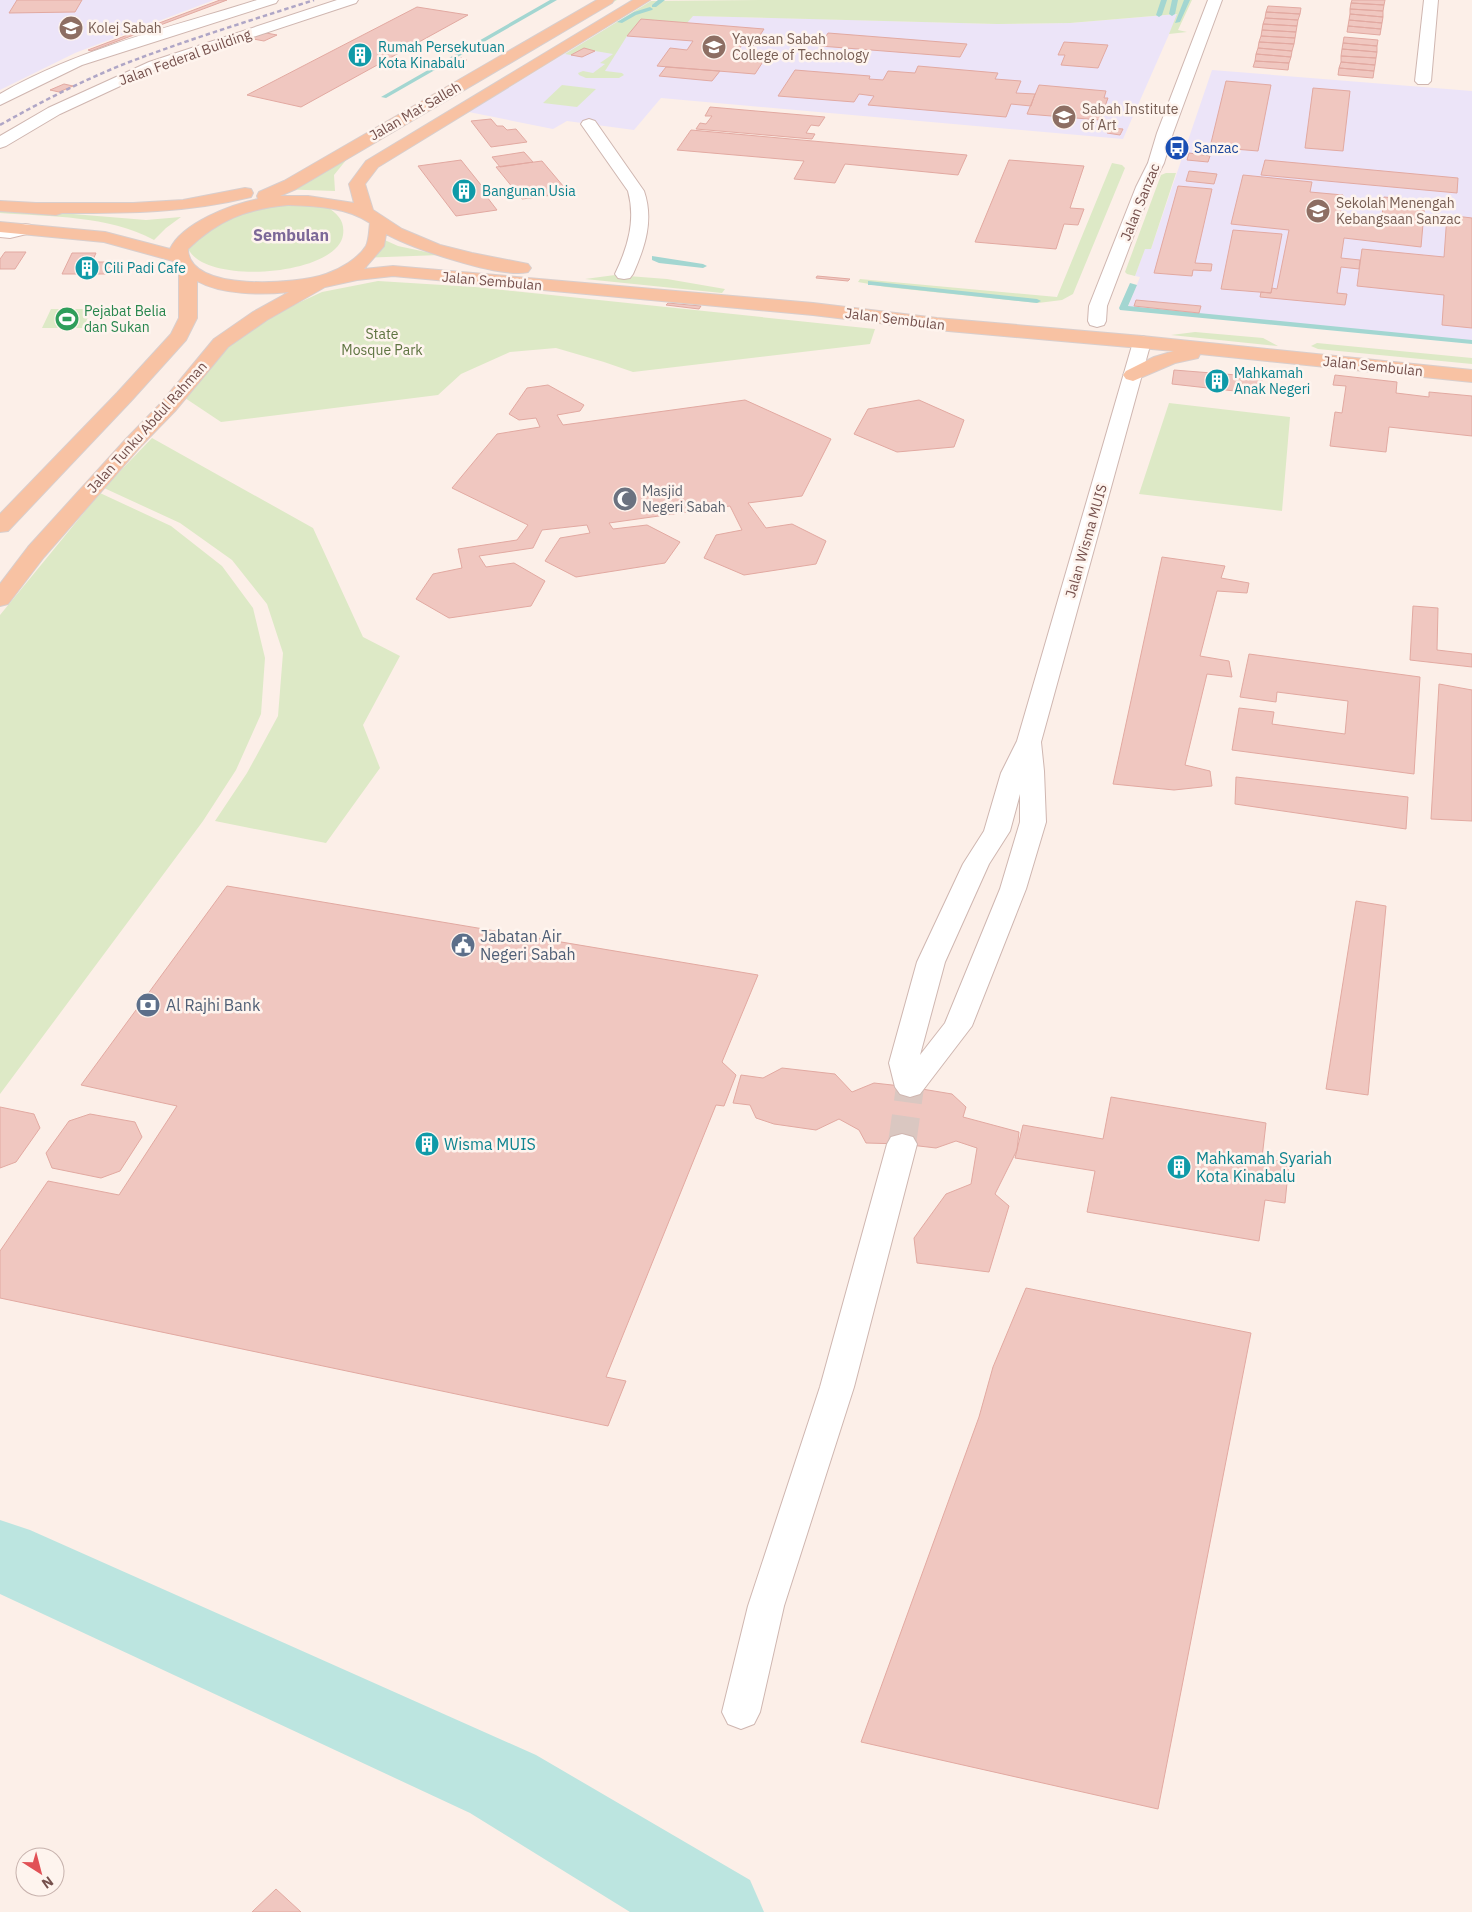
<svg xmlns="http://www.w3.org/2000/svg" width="1472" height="1912" font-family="'IBM Plex Sans',sans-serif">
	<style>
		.education { fill: #ece4f8 }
		.green { fill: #dde9c6 }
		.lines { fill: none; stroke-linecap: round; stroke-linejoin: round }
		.stream { fill: #a3d6d1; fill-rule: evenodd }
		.river { fill: #bce5e0; fill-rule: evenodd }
		.building { fill: #f0c7c0; stroke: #e2a9a1 }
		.street-tunnel { stroke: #dac7c1; stroke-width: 28; stroke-dasharray: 28 14; stroke-linecap: butt }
		.street-casing { stroke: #cfb6b0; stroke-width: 2 }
		.secondary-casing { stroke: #d5b7b0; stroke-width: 2 }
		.primary-casing { stroke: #d8cecd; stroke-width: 2 }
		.street { fill: #fff; fill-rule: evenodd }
		.secondary { fill: #fff; fill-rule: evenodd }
		.primary { fill: #f8c2a3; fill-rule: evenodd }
		.rail { stroke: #afa6c6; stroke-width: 2.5; stroke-dasharray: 4.5 3; stroke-linecap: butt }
		.labels { text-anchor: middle; stroke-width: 5; stroke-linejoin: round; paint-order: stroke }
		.far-education-label { font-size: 14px; fill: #785e54; stroke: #fef4ee; text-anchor: start }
		.far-culture-label { font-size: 14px; fill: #0d838f; stroke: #fef4ee; text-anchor: start }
		.far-street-label { font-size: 14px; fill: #75504c; stroke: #fef4ee }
		.far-transit-label { font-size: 14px; fill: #164399; stroke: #fef4ee; text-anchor: start }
		.far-leisure-label { font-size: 14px; fill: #27864d; stroke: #fef4ee; text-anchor: start }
		.far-park-label { font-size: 14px; fill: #5e7441; stroke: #fef4ee }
		.far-worship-label { font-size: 14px; fill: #5b616d; stroke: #fef4ee; text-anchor: start }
		.far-quarter-label { font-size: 16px; font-weight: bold; fill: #7c6898; stroke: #fef4ee }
		.service-label { font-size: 16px; fill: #4e5e75; stroke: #fef4ee; text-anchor: start }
		.culture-label { font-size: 16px; fill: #0d838f; stroke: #fef4ee; text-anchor: start }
	</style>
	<rect width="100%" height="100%" fill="#fcefe8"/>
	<path class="education" d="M0,0H214L75,53L0,90Z
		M630,14L997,24L1070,23L1178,14L1123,139L661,98L634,130L567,121L553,129L469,112Z
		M1212,70L1472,91V341L1128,307L1140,277L1135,276L1145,248L1151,249Z"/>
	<path class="green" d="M607,0H617L347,159L334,175L335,191L277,189Z
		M760,0H1192L1178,30L1187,32L1169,34L1177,14L1070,23L997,24L693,16L687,23L641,19L627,36L605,71L622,73L624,75L619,78H586L579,75L578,73L583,71L593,73L605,64L600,63L613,54L595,51L582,57L565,54L651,1Z
		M562,85L596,89L577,107L543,103Z
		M1112,163L1122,165L1125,168L1073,294L1062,300L1038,303L886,287L858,282L860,279L1057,297Z
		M1166,173H1176L1151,249H1145L1135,276L1127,274L1125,272L1161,175Z
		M271,202L327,207C338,214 345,221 343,235C337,276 203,286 188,248L194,233Z
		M0,208L146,220L181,217L166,228L154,240C107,215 52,217 0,213Z
		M378,237L398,246L440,255L359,258Z
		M615,275L667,279L725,289L722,293L585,279Z
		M378,281L475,287L875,329L870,344L633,372L604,362L556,348L510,352L461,374L438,395L221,422L176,392L239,330L322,292Z
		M51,309H92L83,328H42Z
		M1195,332L1263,338L1278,346L1171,335Z
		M1317,343L1472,358V364L1318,349L1311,346Z
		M1169,403L1290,417L1282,511L1139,494Z
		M152,438L313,528L363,637L400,656L363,725L380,768L326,843L215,821L247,773L278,716L283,653L267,604L232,560L180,523L104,488Z
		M100,493L171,526L222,566L253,608L265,658L261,714L236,770L203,821L0,1094V615Z"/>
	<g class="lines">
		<path class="stream" d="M550,0H557L386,98L381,97Z
			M658,0H665L656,7H652V5Z
			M1161,0H1167L1162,15L1159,17L1156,15Z
			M1172,0H1178L1175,14L1172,16L1169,14Z
			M1184,0H1190L1180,22L1175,23Z
			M650,7L653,9L652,10L636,15L622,23L617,22L634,12Z
			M652,256L703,264L707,266L703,268L659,263L652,260Z
			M868,281L1037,299L1041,301L1037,303L871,285H868Z
			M1130,283L1137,285L1128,306L1472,340V344L1120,310L1119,308Z"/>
		<path class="river" d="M0,1520L30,1530L536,1755L750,1880L764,1912H630L470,1813L0,1594Z"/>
	</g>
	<path class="building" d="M17,0H82L75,12L9,13Z
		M220,0H227L91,51L88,50Z
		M1352,0H1385L1384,5L1351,3Z
		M1351,3L1384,5L1383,11L1350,9Z
		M1268,6L1301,8L1300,14L1266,12Z
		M417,7L468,15L301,107L247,95Z
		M1350,9L1383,11V17L1350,14Z
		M1266,12L1300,14L1298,20L1265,18Z
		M1350,14L1383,17L1382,23L1349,20Z
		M1265,18L1298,20L1297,26L1263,24Z
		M641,19L764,29L753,46L742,45L735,54L766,57L755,74L657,66L670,48L687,50L693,41L627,36Z
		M1349,20L1382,23L1381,29L1348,26Z
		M1263,24L1297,26L1296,32L1262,30Z
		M1348,26L1381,29L1380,35L1347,32Z
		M1262,30L1296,32L1295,38L1261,36Z
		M261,32L277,35L264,41L248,38Z
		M828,33L967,44L960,57L820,46Z
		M1261,36L1295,38L1294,44L1259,42Z
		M1344,37L1378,40L1377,46L1343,43Z
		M1064,42L1108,45L1098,68L1061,65L1065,55H1058Z
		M1259,42L1294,44L1292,51L1258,48Z
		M1343,43L1377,46V52L1342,49Z
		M584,48L595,51L582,57L571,55Z
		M1258,48L1292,51L1291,57L1256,54Z
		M1342,49L1377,52L1376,58L1341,56Z
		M1256,54L1291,57L1289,63L1255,61Z
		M1341,56L1376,58L1375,65L1341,62Z
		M461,58L467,60L449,69L443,68Z
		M1255,61L1289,63L1288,70L1253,67Z
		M1341,62L1375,65L1374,71L1339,68Z
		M918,66L998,73L995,79L1021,81L1016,93L1035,94L1031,106L1011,104L1006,117L868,105L874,96L859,94L854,102L778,96L795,70L870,76L869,79L883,80L888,71L915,73Z
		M666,67L720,71L712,81L659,76Z
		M1339,68L1374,71L1373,78L1338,75Z
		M1226,81L1271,85L1258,151L1210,147Z
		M64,84L73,86L59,92L50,90Z
		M1039,85L1106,91L1104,98H1108L1100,120L1027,114Z
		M1313,88L1350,91L1343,151L1305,148Z
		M710,107L825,117L819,126L811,125L806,133L815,134L812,139L696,129L700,123L706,124L712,116H705Z
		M491,119L497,126H503L507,130L516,129L527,142L491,147L471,121Z
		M1109,128L1123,129L1120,135L1107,133Z
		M691,130L967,155L958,175L845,164L835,183L794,179L804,161L677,150Z
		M1174,142H1182L1179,150L1171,149Z
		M524,152L533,162L500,167L492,157Z
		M1189,153L1210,156L1208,162L1187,160Z
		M461,160L481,185L486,184L496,196L487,197L497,210L456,216L418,166Z
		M1009,160L1084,166L1070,208L1084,209L1078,225L1064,224L1056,249L975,242Z
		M1265,160L1458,178L1457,193L1261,175Z
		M542,161L569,193L522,199L496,167Z
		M1189,171L1217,174L1214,184L1186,181Z
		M1243,175L1312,182L1310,192L1343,195L1339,223L1381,227L1384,197L1425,201L1421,247L1344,238L1341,258L1360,260L1359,269L1341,267L1337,293L1347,294L1345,305L1260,297L1261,292L1271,293L1272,288L1277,289L1289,230L1231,224Z
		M1178,186L1212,189L1195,263L1212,264L1211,271L1193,270L1192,276L1154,273Z
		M1447,215L1472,218V328L1442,325L1444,295L1357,286L1362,249L1444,257Z
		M1233,230L1282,234L1271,293L1221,289Z
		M5,252H26L15,269H0V259Z
		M72,253H96L92,262H113L108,274H62Z
		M817,276L850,279L848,281L816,278Z
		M1136,300L1201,306L1199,313L1134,306Z
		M668,303L701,306L699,309L666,305Z
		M1174,370L1262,377V394L1172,384Z
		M1335,375L1397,382L1396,393L1429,397V392L1472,396V436L1389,427L1386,452L1330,446L1335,412L1342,413L1346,386L1333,385Z
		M548,385L584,405L580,411L557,415L563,425L745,400L831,439L802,496L748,503L766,528L792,524L826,541L816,564L744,575L704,558L716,535L742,530L730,506L609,523L613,529L647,525L680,542L665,563L576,577L545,561L560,538L590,533L587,525L542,530L533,548L479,556L486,567L514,563L545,581L531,606L449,618L416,599L433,574L462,568L458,549L517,540L528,525L452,488L497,434L540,427L536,418L519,420L509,414L527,388Z
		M919,400L964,420L954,447L897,452L854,434L868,409Z
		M1162,557L1225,566L1221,578L1249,583L1247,593L1217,591L1200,656L1229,661L1232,677L1207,674L1185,765L1210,771L1212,786L1174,790L1113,784Z
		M1413,606L1438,608L1437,650L1472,654V667L1410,660Z
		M1249,654L1420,677L1414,774L1232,750L1239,708L1274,712L1272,724L1345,734L1348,701L1277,692L1276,702L1240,697Z
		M1439,684L1472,690V821L1431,819Z
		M1236,777L1408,797L1406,829L1235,804Z
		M227,886L758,975L722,1062L736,1075L724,1106L716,1105L606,1377L626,1381L608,1426L0,1298V1251L48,1181L119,1195L177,1106L81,1085Z
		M1356,901L1386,906L1368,1095L1326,1089Z
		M782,1068L835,1074L852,1092L874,1083L910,1087L952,1094L966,1107L963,1117L1019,1132L1017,1150L995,1194L1009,1206L989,1272L917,1263L914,1238L946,1194L971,1184L977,1148L956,1141L936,1148L902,1144L866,1143L859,1130L839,1119L816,1130L774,1124L756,1118L750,1105L733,1103L741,1075L763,1078Z
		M1111,1097L1266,1123L1262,1158L1289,1163L1285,1203L1265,1200L1259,1241L1087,1212L1095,1171L1015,1158L1023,1125L1103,1139Z
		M0,1107L34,1114L40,1128L16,1162L0,1168Z
		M90,1114L135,1122L142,1137L120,1171L101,1178L52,1168L46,1153L69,1121Z
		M1026,1288L1251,1333L1158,1809L861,1742L979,1417L993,1367Z
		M276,1889L301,1912H252Z"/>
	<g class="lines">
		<path class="street-tunnel" d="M902,1144L910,1087"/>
		<defs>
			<path id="street" d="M257,0H278L276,3L82,65L0,105V94C77,49 172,27 257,0Z
				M337,0H358L356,3L159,68L60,114L6,146L0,148V136L48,108L149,62Z
				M1208,0H1222L1173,133L1164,163L1152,187L1107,306L1106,321L1104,325L1097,327L1090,325L1088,321L1089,306L1136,187L1148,163L1157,133Z
				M1424,0H1438L1431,81L1428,84H1418L1415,81Z
				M589,119L595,121L644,191C654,220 645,247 633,274L630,278L624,279L618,278L615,274C628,247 636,220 628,191L581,124L583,121Z
				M1142,336L1149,338L1151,342L1041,742L1044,771L1046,822L1026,889L972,1026L920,1094L910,1097L900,1094L895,1087L889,1063L917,962L963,864L984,831L1001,773L1017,741L1133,342L1135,338ZM1020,794V822L1000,889L945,1023L920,1055L945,962L989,864L1010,831Z
				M902,1134L913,1137L917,1144L854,1387L784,1606L760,1712L754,1724L741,1729L728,1724L722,1712L748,1606L820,1387L887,1144L891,1137Z"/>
			<path id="secondary" d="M25,224L31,225L34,229L31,233L10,238L0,237V227L10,228Z"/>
			<path id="primary" d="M597,0H614L612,3L296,189L280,196H308L354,203L349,184L366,161L633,0H650L378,167L365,184L373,210L402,229L440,245L472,253L528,264L531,268L528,272C501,279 411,248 386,234L384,246L364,269L393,266L813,303L937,318L1142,336L1472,370V382L1200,354L1198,358L1175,363L1133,381L1126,379L1123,375L1126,371L1154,357L1174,351L937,330L813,315L393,276L357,280L325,287L267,320L228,347L175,411L140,447L44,557L8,604L0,606V584L28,547L126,439L161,403L214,339L253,312L289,292C262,295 222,295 197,281V318L186,340L131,401L8,531L0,532V514L117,393L171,334L179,318V270L173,261L104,242L0,232V222L105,232L170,249C182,223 232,204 258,199L257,196L259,192L284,181ZM288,205C315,206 347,207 370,223C369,230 369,240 366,246C358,259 340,269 326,274C298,284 188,293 188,249C218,220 246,209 288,205Z
				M245,188L251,189L253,193L251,197C186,213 129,213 62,213L56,215L0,211V201L36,203H133L183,200Z"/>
		</defs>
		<use href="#street" class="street-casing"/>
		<use href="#secondary" class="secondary-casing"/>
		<use href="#primary" class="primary-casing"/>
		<use href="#street" class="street"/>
		<use href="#secondary" class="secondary"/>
		<use href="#primary" class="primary"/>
		<path class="rail" d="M0,125C39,103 78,83 119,66C183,41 249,21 314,0"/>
	</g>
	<defs>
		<symbol id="university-disc" viewBox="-11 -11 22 22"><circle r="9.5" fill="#8d6e63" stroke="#fef4ee"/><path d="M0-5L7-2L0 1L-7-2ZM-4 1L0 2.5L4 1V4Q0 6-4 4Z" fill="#fff"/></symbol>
		<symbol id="building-disc" viewBox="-11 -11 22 22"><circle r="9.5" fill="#0f9aa8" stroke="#fef4ee"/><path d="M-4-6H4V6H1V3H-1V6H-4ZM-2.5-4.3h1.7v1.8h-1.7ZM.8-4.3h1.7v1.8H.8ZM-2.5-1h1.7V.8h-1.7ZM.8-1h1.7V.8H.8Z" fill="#fff"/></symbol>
		<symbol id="bus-disc" viewBox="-11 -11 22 22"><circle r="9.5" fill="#1a4fb4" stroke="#fef4ee"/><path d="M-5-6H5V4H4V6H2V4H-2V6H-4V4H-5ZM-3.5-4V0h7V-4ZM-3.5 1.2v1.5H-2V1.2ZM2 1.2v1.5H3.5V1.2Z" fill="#fff"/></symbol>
		<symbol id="school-disc" viewBox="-11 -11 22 22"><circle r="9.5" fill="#8d6e63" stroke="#fef4ee"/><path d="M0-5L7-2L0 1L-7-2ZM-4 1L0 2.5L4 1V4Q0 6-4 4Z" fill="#fff"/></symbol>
		<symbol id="stadium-disc" viewBox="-11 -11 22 22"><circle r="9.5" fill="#2e9e5b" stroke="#fef4ee"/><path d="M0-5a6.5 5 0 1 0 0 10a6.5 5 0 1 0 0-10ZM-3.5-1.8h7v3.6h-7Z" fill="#fff"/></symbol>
		<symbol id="mosque-disc" viewBox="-11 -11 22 22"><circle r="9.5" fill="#6b7280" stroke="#fef4ee"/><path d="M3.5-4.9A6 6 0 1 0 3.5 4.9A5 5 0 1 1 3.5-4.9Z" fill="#fff"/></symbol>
		<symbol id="civic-disc" viewBox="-11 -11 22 22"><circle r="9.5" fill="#5c6f8a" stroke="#fef4ee"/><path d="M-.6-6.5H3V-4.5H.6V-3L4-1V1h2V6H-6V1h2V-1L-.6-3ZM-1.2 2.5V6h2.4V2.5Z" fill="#fff"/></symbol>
		<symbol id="bank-disc" viewBox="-11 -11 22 22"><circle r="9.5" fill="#5c6f8a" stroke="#fef4ee"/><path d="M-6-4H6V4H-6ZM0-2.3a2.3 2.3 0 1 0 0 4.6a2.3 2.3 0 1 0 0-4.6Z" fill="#fff"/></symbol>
	</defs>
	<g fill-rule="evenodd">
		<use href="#university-disc" x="57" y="14" width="28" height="28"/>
		<use href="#university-disc" x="700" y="33" width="28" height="28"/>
		<use href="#building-disc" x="346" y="41" width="28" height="28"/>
		<use href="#university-disc" x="1050" y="103" width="28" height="28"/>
		<use href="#bus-disc" x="1163" y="134" width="28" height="28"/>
		<use href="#building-disc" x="450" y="177" width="28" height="28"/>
		<use href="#school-disc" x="1304" y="197" width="28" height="28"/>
		<use href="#building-disc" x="73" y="254" width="28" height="28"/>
		<use href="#stadium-disc" x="53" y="305" width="28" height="28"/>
		<use href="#building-disc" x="1203" y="367" width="28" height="28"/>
		<use href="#mosque-disc" x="611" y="485" width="28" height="28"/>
		<use href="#civic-disc" x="449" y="931" width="28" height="28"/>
		<use href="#bank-disc" x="134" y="991" width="28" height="28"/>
		<use href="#building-disc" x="413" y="1130" width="28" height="28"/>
		<use href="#building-disc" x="1165" y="1153" width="28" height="28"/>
	</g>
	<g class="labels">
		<g class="far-education-label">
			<text x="88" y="33">Kolej Sabah</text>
			<text x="732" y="44">Yayasan Sabah<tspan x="732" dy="16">College of Technology</tspan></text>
			<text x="1082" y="114">Sabah Institute<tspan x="1082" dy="16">of Art</tspan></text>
			<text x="1336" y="208">Sekolah Menengah<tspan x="1336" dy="16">Kebangsaan Sanzac</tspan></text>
		</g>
		<g class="far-culture-label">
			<text x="378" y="52">Rumah Persekutuan<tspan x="378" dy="16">Kota Kinabalu</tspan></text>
			<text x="482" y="196">Bangunan Usia</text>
			<text x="104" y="273">Cili Padi Cafe</text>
			<text x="1234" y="378">Mahkamah<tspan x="1234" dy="16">Anak Negeri</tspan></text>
		</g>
		<g class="far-street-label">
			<text transform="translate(185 57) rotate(-20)" y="5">Jalan Federal Building</text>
			<text transform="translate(415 111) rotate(-30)" y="5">Jalan Mat Salleh</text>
			<text transform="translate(1140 202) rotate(-68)" y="5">Jalan Sanzac</text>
			<text transform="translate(492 281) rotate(5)" y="5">Jalan Sembulan</text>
			<text transform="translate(895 319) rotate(7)" y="5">Jalan Sembulan</text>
			<text transform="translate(1373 366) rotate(6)" y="5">Jalan Sembulan</text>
			<text transform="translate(147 427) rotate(-48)" y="5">Jalan Tunku Abdul Rahman</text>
			<text transform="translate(1086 541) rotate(-74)" y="5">Jalan Wisma MUIS</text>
		</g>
		<g class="far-transit-label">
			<text x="1194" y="153">Sanzac</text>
		</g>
		<g class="far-leisure-label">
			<text x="84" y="316">Pejabat Belia<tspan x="84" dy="16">dan Sukan</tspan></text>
		</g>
		<g class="far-park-label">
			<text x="382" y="339">State<tspan x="382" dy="16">Mosque Park</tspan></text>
		</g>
		<g class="far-worship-label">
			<text x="642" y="496">Masjid<tspan x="642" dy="16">Negeri Sabah</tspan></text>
		</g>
		<g class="far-quarter-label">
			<text x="291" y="241">Sembulan</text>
		</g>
		<g class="service-label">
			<text x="480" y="942">Jabatan Air<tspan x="480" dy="18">Negeri Sabah</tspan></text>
			<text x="166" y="1011">Al Rajhi Bank</text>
		</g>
		<g class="culture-label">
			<text x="444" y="1150">Wisma MUIS</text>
			<text x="1196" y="1164">Mahkamah Syariah<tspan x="1196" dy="18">Kota Kinabalu</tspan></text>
		</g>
	</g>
	<g transform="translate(40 1872) rotate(144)"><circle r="24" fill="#fef4ee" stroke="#c7b2ad"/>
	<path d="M0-4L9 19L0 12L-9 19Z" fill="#e15156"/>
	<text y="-8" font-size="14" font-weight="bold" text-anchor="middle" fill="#75504c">N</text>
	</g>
</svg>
